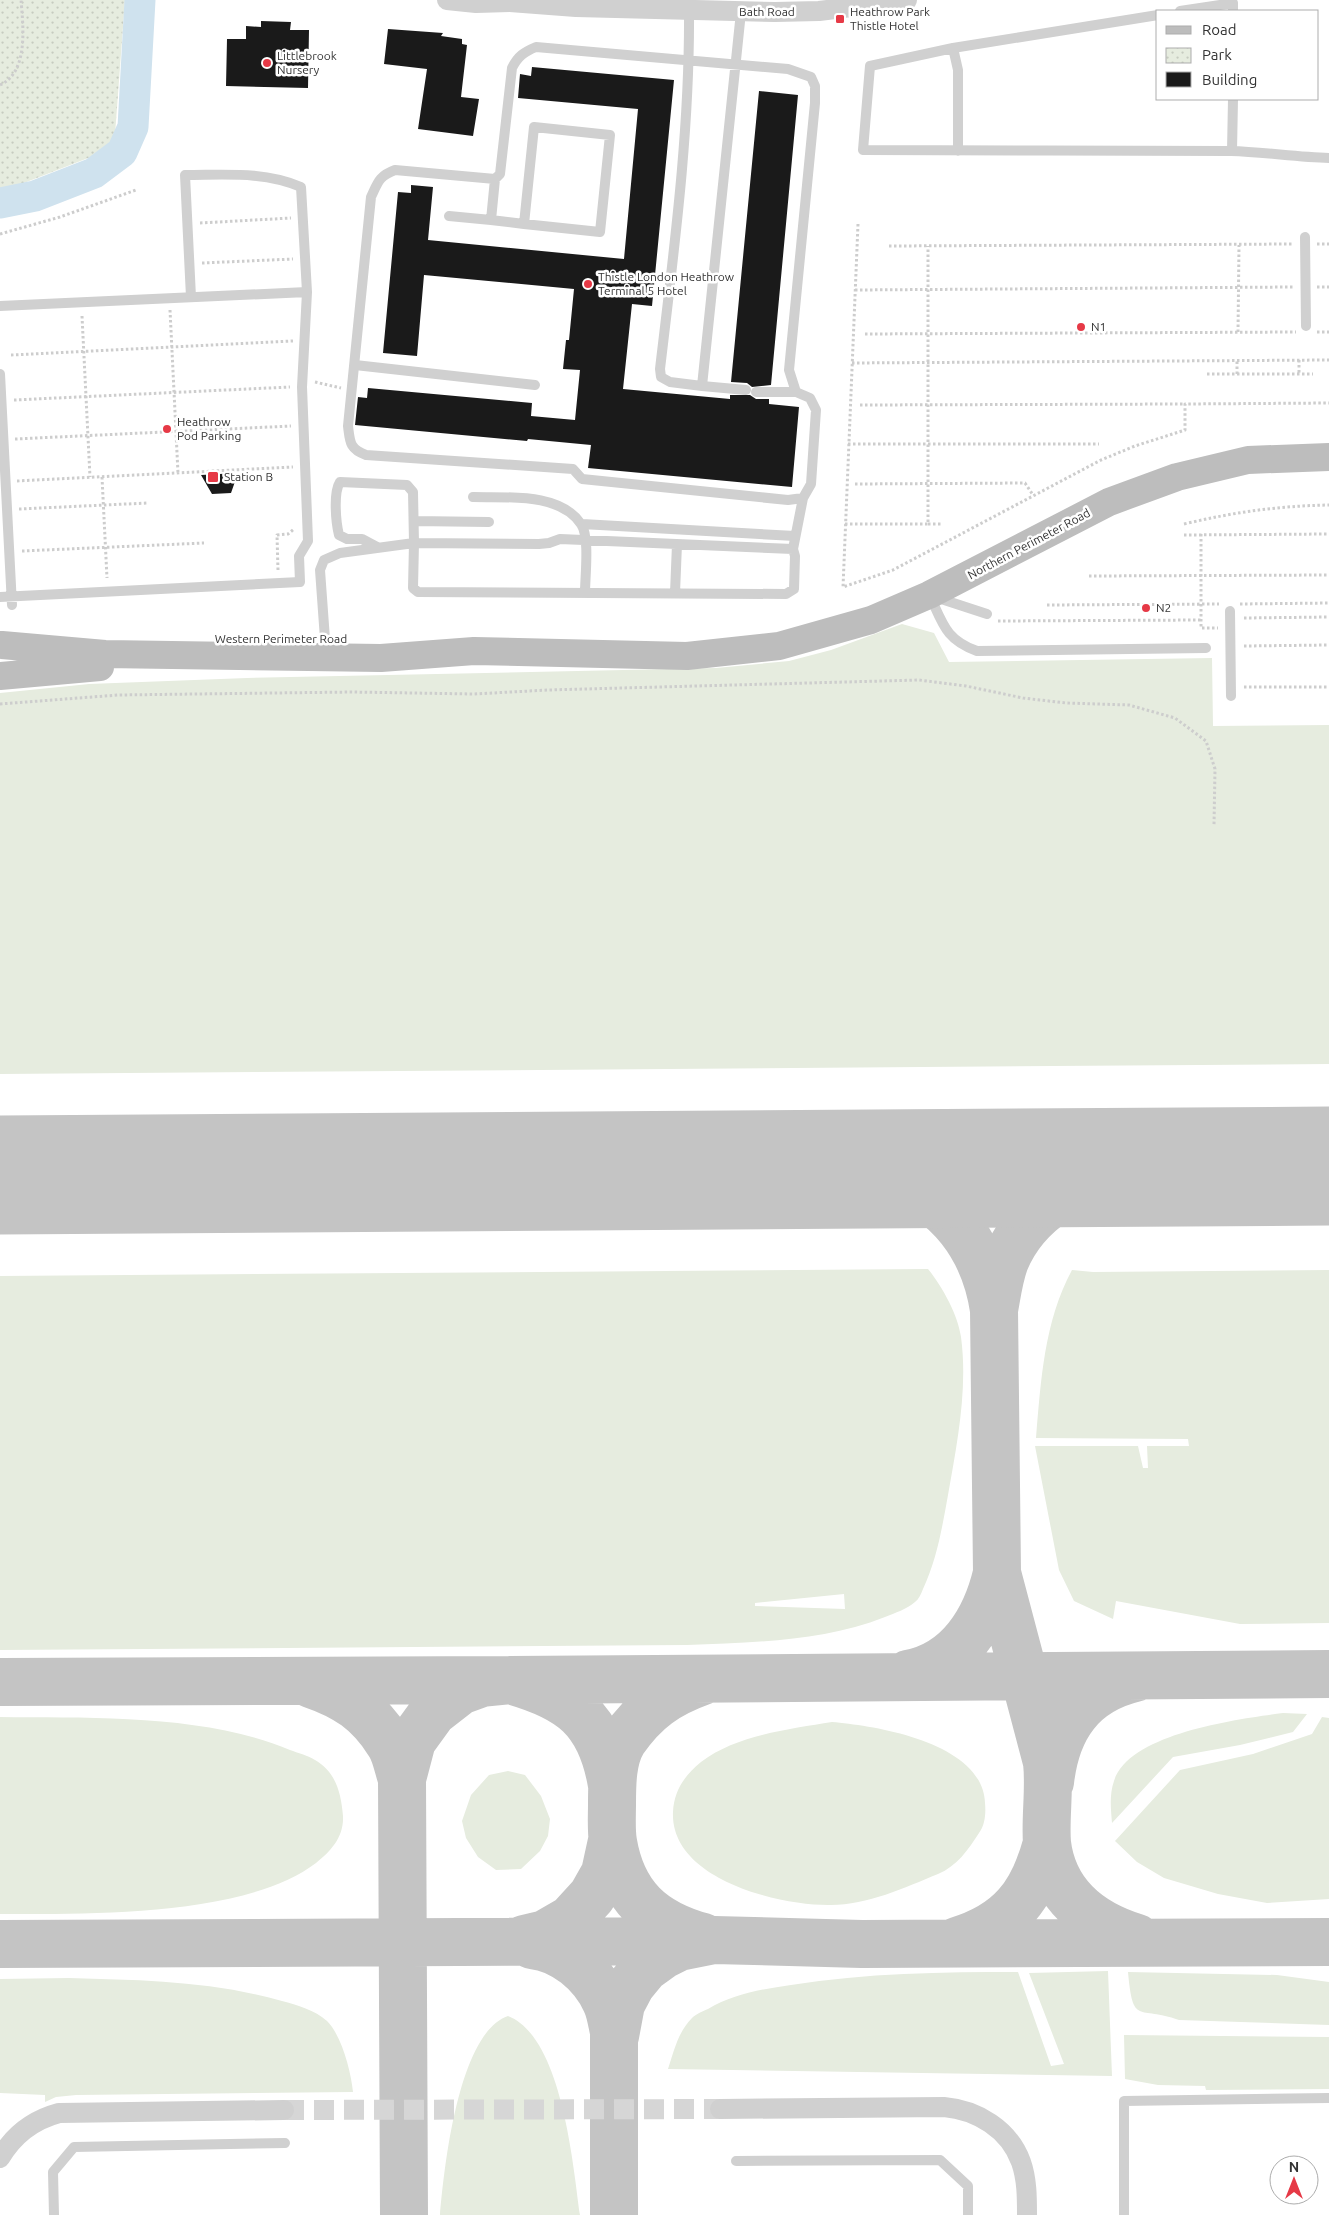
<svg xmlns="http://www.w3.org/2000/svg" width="1329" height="2215" font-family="Ubuntu,sans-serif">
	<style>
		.green { fill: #e6ecdf; fill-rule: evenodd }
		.park { fill: url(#park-dots) }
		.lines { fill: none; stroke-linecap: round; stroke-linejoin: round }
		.river { stroke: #cfe2ee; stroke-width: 31 }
		.taxiway { stroke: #c4c4c4; stroke-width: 48 }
		.runway { stroke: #c4c4c4; stroke-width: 119 }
		.building { fill: #1a1a1a }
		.street-tunnel { stroke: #d6d6d6; stroke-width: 20; stroke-dasharray: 20 10; stroke-linecap: butt }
		.path { stroke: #cdcdcd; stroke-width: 3; stroke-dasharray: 2.5 2.5; stroke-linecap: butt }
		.lane { stroke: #d0d0d0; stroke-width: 10 }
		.street { stroke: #d0d0d0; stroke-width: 20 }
		.secondary { stroke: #bdbdbd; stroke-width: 28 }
		.poi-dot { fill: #e63946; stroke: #fff; stroke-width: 2 }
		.labels { text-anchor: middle; stroke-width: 5; stroke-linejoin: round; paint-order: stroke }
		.street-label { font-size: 12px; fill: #333; stroke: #fff }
		.poi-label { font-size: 12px; fill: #333; stroke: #fff; text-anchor: start }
	</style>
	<defs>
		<pattern id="park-dots" width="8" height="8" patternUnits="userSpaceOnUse" patternTransform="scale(1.25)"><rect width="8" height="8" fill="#e6ecdf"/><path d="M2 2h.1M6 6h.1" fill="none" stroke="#c6cbc0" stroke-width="1.8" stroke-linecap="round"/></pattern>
	</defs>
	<rect width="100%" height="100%" fill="#fff"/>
	<path class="green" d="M902,624L934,633L949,662L1212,658L1213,726L1329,725V1064L0,1074V693L89,684L247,678L716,668L789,661L831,650Z
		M928,1269C942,1286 958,1315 961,1337C968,1389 957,1444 948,1495C942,1528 937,1559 923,1589C921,1594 919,1599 915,1602C907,1609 895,1613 885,1617C822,1642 753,1642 687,1645L0,1650V1276ZM844,1594L845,1609L755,1606V1603Z
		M1072,1270L1093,1272L1329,1270V1623L1240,1624L1116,1601L1113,1619L1074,1601L1059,1570L1035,1446H1138L1143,1468H1148L1147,1446H1189L1188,1439L1036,1438C1041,1380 1044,1322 1072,1270Z
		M1283,1713L1307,1714L1293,1732L1240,1745L1173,1757L1112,1823C1111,1810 1109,1795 1114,1781C1129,1733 1239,1719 1283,1713Z
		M0,1717C93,1718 204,1714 290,1750C298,1753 307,1755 315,1760C336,1772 341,1793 343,1816C344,1837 331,1851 316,1863C245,1917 88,1914 0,1914Z
		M1322,1717L1329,1718V1899L1267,1903L1218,1894L1164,1878L1137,1862L1115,1841L1180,1770L1253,1754L1312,1734Z
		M832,1722C878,1726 983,1743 985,1803C986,1813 985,1825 979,1833C968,1850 957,1866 938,1874C904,1888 865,1906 828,1905C776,1905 670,1878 673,1812C674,1791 684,1776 701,1762C736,1735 790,1729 832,1722Z
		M508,1771L525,1775L541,1796L550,1819L548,1836L540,1851L521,1869L496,1870L478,1857L466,1838L462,1821L471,1795L489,1775Z
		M1108,1971L1112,2076L668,2069C674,2051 678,2032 692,2018C696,2014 703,2011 708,2009C733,1994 762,1989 791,1985C866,1973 942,1972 1018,1972L1051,2066L1064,2064L1029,1973Z
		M1128,1972L1277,1975L1329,1982V2025L1179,2020C1138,2005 1133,2027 1128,1972Z
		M69,1978C141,1980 212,1981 282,2001C297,2005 315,2010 327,2021C342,2036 351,2072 353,2092L76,2095L56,2097L45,2102V2095L0,2093V1979Z
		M508,2016C562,2037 573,2164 580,2215H440C444,2169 458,2033 508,2016Z
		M1124,2035L1329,2037V2089L1206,2090L1205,2086L1158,2085L1125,2079Z"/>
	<path class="park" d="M0,0H125L114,148L11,188L0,189Z"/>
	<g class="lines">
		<path class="river" d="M0,203L35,196L94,173L122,152L133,127L140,0"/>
		<path class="taxiway" d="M825,1168C846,1174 869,1174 889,1180C949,1199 985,1249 994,1310L997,1573C986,1620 959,1665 908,1674
			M994,1310C997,1294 999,1277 1005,1261C1028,1206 1077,1186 1129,1167
			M997,1573L1047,1762C1050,1789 1045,1818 1047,1843C1053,1895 1091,1924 1137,1938
			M0,1682L510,1680C571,1697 601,1719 612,1785
			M311,1684C346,1696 369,1711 389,1743C396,1753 398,1768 402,1779
			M1050,1782C1056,1728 1081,1691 1135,1678
			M703,1937C652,1923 622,1896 613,1842C611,1830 612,1816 612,1804C612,1784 612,1759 623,1741C645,1709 667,1694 703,1681
			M524,1939L545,1934L571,1919L592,1896L605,1873L612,1841
			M957,1941C1010,1925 1033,1895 1047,1843
			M0,1944L690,1941
			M532,1945C563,1948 593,1973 606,2002C611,2012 612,2025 615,2036
			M615,2036L621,2004L631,1985L645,1968L663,1955L679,1947L714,1940L862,1944L1329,1942
			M404,2215L402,1779L412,1741L433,1712L460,1691L482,1683L510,1680L1329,1674
			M614,2215V2005"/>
		<path class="runway" d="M0,1175L1329,1166"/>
	</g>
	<path class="building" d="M261,21L291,22L290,30H309L308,88L226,86L227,39H246V26L261,27Z
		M388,29L443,33L441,36L462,39V44L467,45L461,97L479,99L473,136L418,129L427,69L384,64Z
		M532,67L674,80L652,306L632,304L623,389L730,399V395H750L756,399H769V404L799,407L792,487L588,468L591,445L528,439L527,441L355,425L358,397L367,398L368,388L532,403L531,416L575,420L580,370L563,369L566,340H569L574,289L424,275L417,356L383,353L398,192L411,193V185L433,187L428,240L624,259L638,109L518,98L520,74L531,76Z
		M759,91L798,95L771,385L752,387L747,383L731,382Z
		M238,473L231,493L212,494L201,475Z"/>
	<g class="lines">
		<path class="street-tunnel" d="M284,2110L720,2109"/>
		<path class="path" d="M0,85C29,72 23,26 21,0
			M200,223L291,218
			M858,224L843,587L893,570L1101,460L1135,446L1185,430V404L1329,403
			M0,234L60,217L136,190
			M1317,244H1329
			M889,246L1293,244
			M202,263L293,259
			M1317,287H1329
			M855,290L1293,287
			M170,310L178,473
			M82,316L90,477
			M1238,332L1239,245
			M1317,332H1329
			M865,334L1296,332
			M11,355L293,341
			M1299,360V374
			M852,363L1329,360
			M1207,374H1313
			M1237,374V361
			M315,382L341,388
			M14,400L290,387
			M860,405L1185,404
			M15,439L291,426
			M848,444H1099
			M102,477L107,578
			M17,481L293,467
			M855,484L1025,483L1033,495
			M19,509L148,503
			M845,524H928V246
			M928,524H943
			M1184,524C1235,512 1277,506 1329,505
			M1201,534V628H1218
			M1184,535L1329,534
			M22,551L204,543
			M278,570L277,535L288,534L294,529
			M1089,576L1329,575
			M1240,604L1329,603
			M1047,605L1219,604
			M1244,618L1329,617
			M998,621L1201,620
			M1244,646L1329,645
			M1244,687H1329
			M0,704L118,695L352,692L474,694L548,690L919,680L966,686L1023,698L1066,703L1129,705L1175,718L1206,741L1215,769L1214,825"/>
		<path class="lane" d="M689,10C690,130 674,250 660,369L661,377L670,382L702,386L741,12
			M1180,11L1233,3V11
			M536,47L788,69L811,77L815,86V103L789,370L796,392L810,398L816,410L811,484L803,498L788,500L582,479L573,469L366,455C349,449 350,441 348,426L371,197C378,182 379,176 395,170L495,179L500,174L512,68C518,56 524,52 536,47Z
			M953,48L1158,15
			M958,151V70L953,48L870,66L863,150C986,151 1108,150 1231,151C1264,152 1296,157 1329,158
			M1232,151L1233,99
			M495,179L491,220L524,224L534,127L610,135L600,232L524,224
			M449,216L491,220
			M1305,237L1306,326
			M0,306L307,292
			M355,365L535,385
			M0,374L12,605
			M702,386L746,390
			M756,392H796
			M473,497C506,498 560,492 581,524C590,537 585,576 585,593
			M414,521L489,522
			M582,524L795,536
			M793,549L560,539L549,543L539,544L414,543L413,588L418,592L786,594L794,589L795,556L793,549L803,498
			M675,593L677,544
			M930,596C943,624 946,640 977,651L1206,648
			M0,597L300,582L299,556L308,541L302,387L307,292L301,187C264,171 225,175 185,175L191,297
			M935,597L987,614
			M1230,611L1231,696
			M325,639L320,570L324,560L340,553L414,543L413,492L407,485L340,482C333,493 336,523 339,535L347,539H362L377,547
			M736,2161L940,2160L968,2186V2215
			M54,2215L53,2172L74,2147L285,2143
			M1124,2215V2101L1329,2098"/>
		<path class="street" d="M447,0L476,3L510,2L576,7L775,12L819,11L907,0
			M720,2109L944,2107C977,2110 1009,2129 1021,2162C1027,2179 1027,2197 1027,2215
			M0,2158C14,2134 33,2120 59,2113L284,2110"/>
		<path class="secondary" d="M2,645L105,654L381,658L474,651L687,656L779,646L871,620L929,595L1109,502L1177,477L1248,460L1329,457
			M0,676L100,667"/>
	</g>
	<g class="poi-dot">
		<rect x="835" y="14" width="10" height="10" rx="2.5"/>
		<circle cx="267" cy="63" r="5"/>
		<circle cx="588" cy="284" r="5"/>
		<circle cx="1081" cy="327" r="5"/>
		<circle cx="167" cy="429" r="5"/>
		<rect x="207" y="471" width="12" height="12" rx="2.5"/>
		<circle cx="1146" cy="608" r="5"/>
	</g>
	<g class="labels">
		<g class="street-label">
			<text x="767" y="16">Bath Road</text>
			<text transform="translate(1029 544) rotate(-28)" y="4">Northern Perimeter Road</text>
			<text x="281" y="643">Western Perimeter Road</text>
		</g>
		<g class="poi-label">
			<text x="850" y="16">Heathrow Park<tspan x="850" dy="14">Thistle Hotel</tspan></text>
			<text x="277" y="60">Littlebrook<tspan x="277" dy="14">Nursery</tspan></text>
			<text x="598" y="281">Thistle London Heathrow<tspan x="598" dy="14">Terminal 5 Hotel</tspan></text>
			<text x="1091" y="331">N1</text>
			<text x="177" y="426">Heathrow<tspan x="177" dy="14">Pod Parking</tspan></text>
			<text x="224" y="481">Station B</text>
			<text x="1156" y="612">N2</text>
		</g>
	</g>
	<rect x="1156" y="10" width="162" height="90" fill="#ffffff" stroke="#adadad"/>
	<rect x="1166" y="26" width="25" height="8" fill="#bdbdbd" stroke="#adadad"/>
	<text x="1202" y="35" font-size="15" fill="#333333">Road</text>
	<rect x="1166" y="48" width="25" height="15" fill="url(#park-dots)" stroke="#adadad"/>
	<text x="1202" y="60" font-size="15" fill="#333333">Park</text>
	<rect x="1166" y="72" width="25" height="15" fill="#1a1a1a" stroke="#adadad"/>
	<text x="1202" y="85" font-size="15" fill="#333333">Building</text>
	<g transform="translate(1294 2180)"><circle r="24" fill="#ffffff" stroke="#adadad"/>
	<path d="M0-4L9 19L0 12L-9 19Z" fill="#e63946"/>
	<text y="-8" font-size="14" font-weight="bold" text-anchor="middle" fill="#333333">N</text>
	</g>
</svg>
